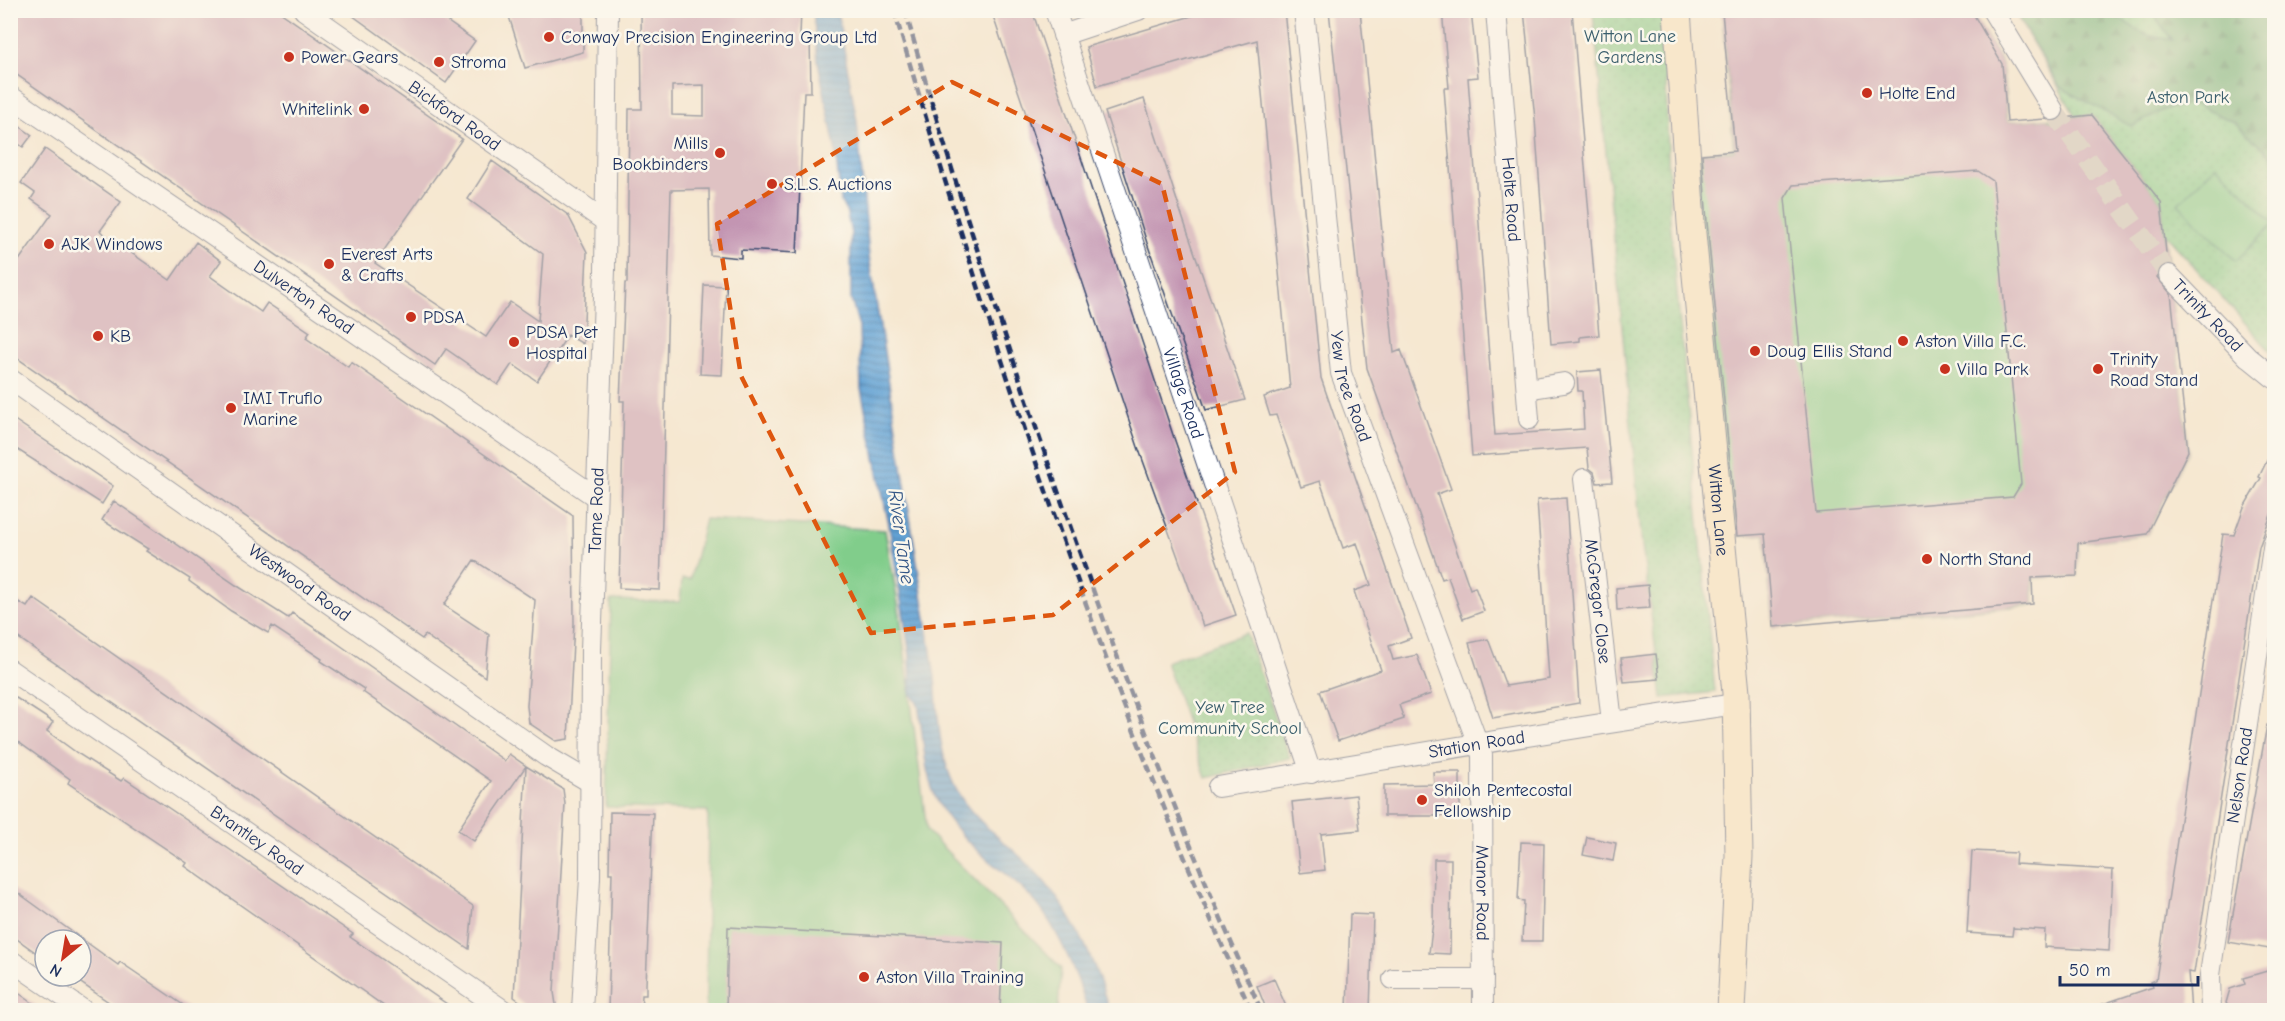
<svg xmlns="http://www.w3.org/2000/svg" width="2285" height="1021" font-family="'Comic Neue',sans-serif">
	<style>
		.green { fill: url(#green-dots); stroke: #4e7e74; stroke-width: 1.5 }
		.forest { fill: url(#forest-firs); stroke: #42706a; stroke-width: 1.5 }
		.pitch { fill: #81cd8b; stroke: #4e7e74; stroke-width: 1.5 }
		.water { fill: url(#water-rules); stroke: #3e6899; stroke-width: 1.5 }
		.building { fill: #c395b2; fill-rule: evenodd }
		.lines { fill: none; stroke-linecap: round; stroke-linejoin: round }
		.minor-tunnel { stroke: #cac3ba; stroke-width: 20; stroke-dasharray: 20 10; stroke-linecap: butt }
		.minor-casing { stroke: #3c4b6f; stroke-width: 22 }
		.secondary-casing { stroke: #3c4b6f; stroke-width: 29 }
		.minor { stroke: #fff; stroke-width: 20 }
		.secondary { stroke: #fbe6c4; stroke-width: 27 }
		.rail { stroke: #1b2f5e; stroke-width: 4.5; stroke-dasharray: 9 4.5; stroke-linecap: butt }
		.marked { fill: none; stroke: #de5710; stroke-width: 4.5; stroke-dasharray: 12 8; stroke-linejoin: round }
		.poi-dot { fill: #c8321e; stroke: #fbf7ec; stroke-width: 2 }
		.labels { text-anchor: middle; stroke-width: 5; stroke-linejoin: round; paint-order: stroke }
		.park-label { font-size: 18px; fill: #3a5e6c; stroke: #fbf7ec }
		.poi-label { font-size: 18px; fill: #1b2f5e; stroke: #fbf7ec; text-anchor: start }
		.street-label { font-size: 18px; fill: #1b2f5e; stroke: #fbf7ec }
		.water-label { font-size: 20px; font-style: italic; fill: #345787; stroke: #fbf7ec }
	</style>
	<defs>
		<pattern id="green-dots" width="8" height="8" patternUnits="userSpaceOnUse" patternTransform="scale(1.5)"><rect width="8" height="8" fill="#81cd8b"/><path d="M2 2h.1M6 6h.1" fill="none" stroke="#6fb07a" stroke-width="1.8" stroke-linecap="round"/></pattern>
		<pattern id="forest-firs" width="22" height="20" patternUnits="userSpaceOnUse" patternTransform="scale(1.5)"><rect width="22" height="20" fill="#68b077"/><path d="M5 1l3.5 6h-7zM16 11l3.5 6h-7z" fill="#559065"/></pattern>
		<pattern id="water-rules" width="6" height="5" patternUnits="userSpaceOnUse" patternTransform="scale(1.5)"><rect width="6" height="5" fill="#62a2d4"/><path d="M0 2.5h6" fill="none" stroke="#5084af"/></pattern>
	</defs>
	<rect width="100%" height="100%" fill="#fbf7ec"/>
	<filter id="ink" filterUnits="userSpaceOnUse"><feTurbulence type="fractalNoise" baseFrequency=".0167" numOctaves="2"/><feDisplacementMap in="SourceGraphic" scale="12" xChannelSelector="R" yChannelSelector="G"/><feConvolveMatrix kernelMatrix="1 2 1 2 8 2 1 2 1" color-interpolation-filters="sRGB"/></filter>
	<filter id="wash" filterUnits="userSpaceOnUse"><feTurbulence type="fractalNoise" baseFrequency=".008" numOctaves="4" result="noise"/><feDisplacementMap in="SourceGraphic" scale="24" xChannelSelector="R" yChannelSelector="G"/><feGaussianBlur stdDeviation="1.35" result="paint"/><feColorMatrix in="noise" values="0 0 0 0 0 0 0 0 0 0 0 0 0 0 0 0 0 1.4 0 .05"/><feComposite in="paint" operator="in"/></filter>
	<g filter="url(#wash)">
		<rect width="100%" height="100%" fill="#f6e8d1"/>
		<path class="green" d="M1593,11H1664L1670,219L1715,692L1662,698L1642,545Z
			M2014,11H2274V355L2164,233L2076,117Z
			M1246,633L1290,758L1206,778L1166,662Z"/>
		<path class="forest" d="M2014,11H2107L2146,35L2172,40L2151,11H2274V161L2272,156L2234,122L2192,103L2163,110L2132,127L2060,87Z"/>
		<path class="pitch" d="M1971,11L2002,64L2008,122L2092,115L2161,202L2188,451L2147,534L2078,543L2077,576L2033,578V605L1773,627L1765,534L1727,537L1692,155L1734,150L1722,12Z
			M2216,165L2274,223L2236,261L2178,204Z
			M705,519L885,530L900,615L927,831L1061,968L1058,1010H706L708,811L606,807L611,600L680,602L682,579H690Z"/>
		<path class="water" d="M813,11H837L857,121L869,256L935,677C938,714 938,755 956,789C972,820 1004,840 1028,864C1070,905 1094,956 1109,1010H1087C1079,976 1053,917 1027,893C997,865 961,843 940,806C923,777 924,737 918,704L911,694L910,655L889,525L861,389L859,326L851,299V233L847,213L841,202L835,147L818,62Z"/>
		<g id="blocks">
			<path class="building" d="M10,10H277L462,139L375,263L486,337L510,302L538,321L543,254L468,199L492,161L568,215L587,252L583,344L568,335L537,381L512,364L498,385L446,349L435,365L10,70Z
				M345,10H431L475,41L446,83Z
				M507,10H583V52L525,68Z
				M641,10H801L800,36H810L811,92H804L797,253L741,250V258L710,255L709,189L671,190L660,590L619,588L624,401H620L625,283H627L629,109H642ZM704,85V116L672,115V86Z
				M991,10H1032L1173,435L1236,615L1203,626L1138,447Z
				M1212,10H1284L1321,378L1411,638L1389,646L1393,660L1417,655L1431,694L1399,705L1404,719L1338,741L1320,691L1381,670L1354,591L1371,585L1357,543L1343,548L1320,481L1301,487L1276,415L1270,416L1264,397L1290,388L1257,40L1097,86L1086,47Z
				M1329,10H1360L1394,353L1401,350L1451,489L1437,494L1470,589L1475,587L1484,611L1463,619L1448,577L1442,579L1367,368Z
				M1442,10H1471L1478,77L1468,78L1495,435L1584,429L1582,391H1578L1577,372L1601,370L1612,482L1597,483L1594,472L1589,468L1587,448L1472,456L1444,88H1449Z
				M1524,10H1572L1599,335L1580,337V341L1551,344L1535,119Z
				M1971,10L2002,64L2007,122L2046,119L2054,122L2062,118L2092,115L2161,202L2167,263L2160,267L2157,277L2171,294L2188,451L2147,534L2078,543L2077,576L2032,578L2033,604L1773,627L1765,534L1737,536L1707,222L1702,154L1735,151L1722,12ZM1978,171L1993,181L2021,484L2013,497L1816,513L1785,198L1793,185Z
				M1144,99L1179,207L1245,400L1206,410L1147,243L1105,112Z
				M10,120L32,135L23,147L10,138Z
				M45,149L121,202L100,231L170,280L196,242L221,261L210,276L261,312L267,303L310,332L306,338L348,367L351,362L573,516L574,623L568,739L556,741L529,723L527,706L535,600L474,560L444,605L489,635L485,677L425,635L422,639L10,353V273L52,214L31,199L35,193L21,183Z
				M704,285L726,286L722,375L700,374Z
				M10,417L113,486L102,504L15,448L10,455Z
				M2274,446V507L2259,547L2194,973L2188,972L2191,1011H2091V1008L2153,987L2151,982L2156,980L2223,534L2234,535L2244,507L2261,478L2259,477Z
				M1566,498L1579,703L1493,718L1469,643L1488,639L1506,686L1549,679L1537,500Z
				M114,501L236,585L288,618L292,613L327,636L505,761L509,754L526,766L474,841L458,830L491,781L363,692L364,689L321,661L322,659L272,626L268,633L231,611L189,581L190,579L146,551L148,549L102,520Z
				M1648,585L1650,608L1617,610L1616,588Z
				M10,597L27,607L33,598L473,906L469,949L10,632Z
				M1656,654L1659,679L1624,682L1621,658Z
				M10,694L53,722L47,731L77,753L121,781L124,778L207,834L353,934L350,937L457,1011H391L185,866L187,863L68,783L70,779L10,736Z
				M2267,725L2274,726V916L2269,949L2228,942Z
				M526,766L563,789L565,804L554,992L557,1011H533L514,997Z
				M1433,772H1460V816H1384V785L1434,784Z
				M1356,795L1360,830L1321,834L1325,870L1300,873L1292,802Z
				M610,812L653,813L646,985V995H642L641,1011H608L612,873H609Z
				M1587,837L1616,843L1613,861L1583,855Z
				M1521,842L1544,843L1542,941H1522L1524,901L1518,900Z
				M1972,851L2016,853L2015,864L2113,870L2109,951L2044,947L2045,930L2013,928L2012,936L1967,933Z
				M1434,859H1451L1450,954L1429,953L1433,922Z
				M10,887L118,965L120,962L192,1011H122L81,983V940H45V959L10,934Z
				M1350,914L1373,915L1370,1011H1347Z
				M728,927L1003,943L1000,1011H726Z
				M2274,969V1002L2248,1011H2231L2226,1003L2230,989L2245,984L2243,978Z
				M1274,979L1288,1011H1267L1257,986Z
				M10,987L44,1011H10Z"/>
		</g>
	</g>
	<g filter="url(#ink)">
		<use href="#blocks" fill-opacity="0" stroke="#3c4b6f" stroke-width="1.5"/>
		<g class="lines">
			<path class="minor-tunnel" d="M2053,110L2169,275"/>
			<defs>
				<g id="minor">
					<path id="s1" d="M304,10L605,221"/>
					<path id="s2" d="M1055,10L1311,773"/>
					<path id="s3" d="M1304,10L1341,373L1482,755L1483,1010"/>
					<path id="s4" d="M1496,10L1529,419"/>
					<path d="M1992,10L2053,110"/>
					<path d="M1063,35L1138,10"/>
					<path id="s5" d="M10,96L596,497"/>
					<path id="s6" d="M2169,275L2248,357L2274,378"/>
					<path id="s7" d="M10,379L546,756L590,782"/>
					<path d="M1527,389L1564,383"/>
					<path id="s8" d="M1584,479L1612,722"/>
					<path id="s9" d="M10,670L503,1010"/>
					<path id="s10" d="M1218,787C1391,759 1563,728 1736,704"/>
					<path d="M10,960L83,1010"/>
					<path d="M1393,979H1483"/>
					<path id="s11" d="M582,1010L590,878L591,650L605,270L608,10"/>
					<path id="s12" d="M2211,1010L2210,975L2274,541"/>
				</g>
				<g id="secondary">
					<path id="s13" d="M1677,10L1691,223L1736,693L1739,856L1731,1010"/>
				</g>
			</defs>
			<use href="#minor" class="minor-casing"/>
			<use href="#secondary" class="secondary-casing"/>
			<use href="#minor" class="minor"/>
			<use href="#secondary" class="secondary"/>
			<path class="rail" d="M894,10C992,346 1106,692 1251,1010
				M905,10C955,187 1012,361 1073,534C1130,695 1191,855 1261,1010"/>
		</g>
	</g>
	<path d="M0 0H2285V1021H0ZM952,82L1162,184L1235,472L1053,615L871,633L741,376L717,224Z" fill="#f6e8d1" fill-opacity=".55" fill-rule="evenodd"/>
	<path class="marked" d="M952,82L1162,184L1235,472L1053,615L871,633L741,376L717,224Z"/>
	<g class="poi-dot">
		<circle cx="549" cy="37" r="6"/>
		<circle cx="289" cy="57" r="6"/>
		<circle cx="439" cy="62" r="6"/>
		<circle cx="1867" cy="93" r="6"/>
		<circle cx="364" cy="109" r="6"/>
		<circle cx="720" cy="153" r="6"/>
		<circle cx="772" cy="184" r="6"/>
		<circle cx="49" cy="244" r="6"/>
		<circle cx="329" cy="264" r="6"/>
		<circle cx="411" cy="317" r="6"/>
		<circle cx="98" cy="336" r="6"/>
		<circle cx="1903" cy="341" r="6"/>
		<circle cx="514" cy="342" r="6"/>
		<circle cx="1755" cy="351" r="6"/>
		<circle cx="1945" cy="369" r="6"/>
		<circle cx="2098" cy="369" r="6"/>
		<circle cx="231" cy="408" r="6"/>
		<circle cx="1927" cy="559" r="6"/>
		<circle cx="1422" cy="800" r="6"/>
		<circle cx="864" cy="977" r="6"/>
	</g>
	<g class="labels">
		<g class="park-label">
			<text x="1630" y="42">Witton Lane<tspan x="1630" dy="21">Gardens</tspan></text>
			<text x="2188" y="103">Aston Park</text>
			<text x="1230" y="713">Yew Tree<tspan x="1230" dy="21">Community School</tspan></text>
		</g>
		<g class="poi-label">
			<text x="561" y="43">Conway Precision Engineering Group Ltd</text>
			<text x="301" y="63">Power Gears</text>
			<text x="451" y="68">Stroma</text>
			<text x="1879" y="99">Holte End</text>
			<text x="352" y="115" text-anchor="end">Whitelink</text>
			<text x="708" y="149" text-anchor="end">Mills<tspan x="708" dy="21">Bookbinders</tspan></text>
			<text x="784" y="190">S.L.S. Auctions</text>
			<text x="61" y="250">AJK Windows</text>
			<text x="341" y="260">Everest Arts<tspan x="341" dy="21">&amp; Crafts</tspan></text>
			<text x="423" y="323">PDSA</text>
			<text x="526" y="338">PDSA Pet<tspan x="526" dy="21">Hospital</tspan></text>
			<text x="110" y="342">KB</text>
			<text x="1915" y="347">Aston Villa F.C.</text>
			<text x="1767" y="357">Doug Ellis Stand</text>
			<text x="2110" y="365">Trinity<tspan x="2110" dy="21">Road Stand</tspan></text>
			<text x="1957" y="375">Villa Park</text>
			<text x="243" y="404">IMI Truflo<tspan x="243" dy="21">Marine</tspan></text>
			<text x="1939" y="565">North Stand</text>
			<text x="1434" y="796">Shiloh Pentecostal<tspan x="1434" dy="21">Fellowship</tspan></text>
			<text x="876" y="983">Aston Villa Training</text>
		</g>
		<g class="street-label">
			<text dy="6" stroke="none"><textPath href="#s1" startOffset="184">Bickford Road</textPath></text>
			<text dy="6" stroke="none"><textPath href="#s4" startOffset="190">Holte Road</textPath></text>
			<text dy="6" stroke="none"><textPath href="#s5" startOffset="356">Dulverton Road</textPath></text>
			<text dy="6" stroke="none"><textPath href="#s6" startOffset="56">Trinity Road</textPath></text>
			<text dy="6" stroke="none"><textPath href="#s3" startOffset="380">Yew Tree Road</textPath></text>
			<text dy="6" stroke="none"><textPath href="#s2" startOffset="404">Village Road</textPath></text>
			<text dy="6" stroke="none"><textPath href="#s13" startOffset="502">Witton Lane</textPath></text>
			<text dy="6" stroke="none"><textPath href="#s11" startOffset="500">Tame Road</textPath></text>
			<text dy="6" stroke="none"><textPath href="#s7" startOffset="354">Westwood Road</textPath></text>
			<text dy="6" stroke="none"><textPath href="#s8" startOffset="123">McGregor Close</textPath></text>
			<text dy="6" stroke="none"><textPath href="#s10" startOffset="262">Station Road</textPath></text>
			<text dy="6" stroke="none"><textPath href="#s12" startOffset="237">Nelson Road</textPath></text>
			<text dy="6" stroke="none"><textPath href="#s9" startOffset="300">Brantley Road</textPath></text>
			<text dy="6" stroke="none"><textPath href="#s3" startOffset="910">Manor Road</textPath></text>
		</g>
		<g class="water-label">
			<text transform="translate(902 537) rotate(82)" y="7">River Tame</text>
		</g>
	</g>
	<rect width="2285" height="1021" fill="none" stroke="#fbf7ec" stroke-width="36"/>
	<g transform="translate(63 958) rotate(210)"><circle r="28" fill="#fbf7ec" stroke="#a1a7b3" stroke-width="1.5"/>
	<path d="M0-4.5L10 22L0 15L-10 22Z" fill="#c8321e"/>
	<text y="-9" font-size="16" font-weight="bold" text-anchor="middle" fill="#1b2f5e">N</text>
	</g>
	<path d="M2060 976v9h138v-9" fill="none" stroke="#1b2f5e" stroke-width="3"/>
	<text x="2069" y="976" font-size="18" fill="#1b2f5e" stroke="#fbf7ec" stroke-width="4.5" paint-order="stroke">50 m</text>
</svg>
